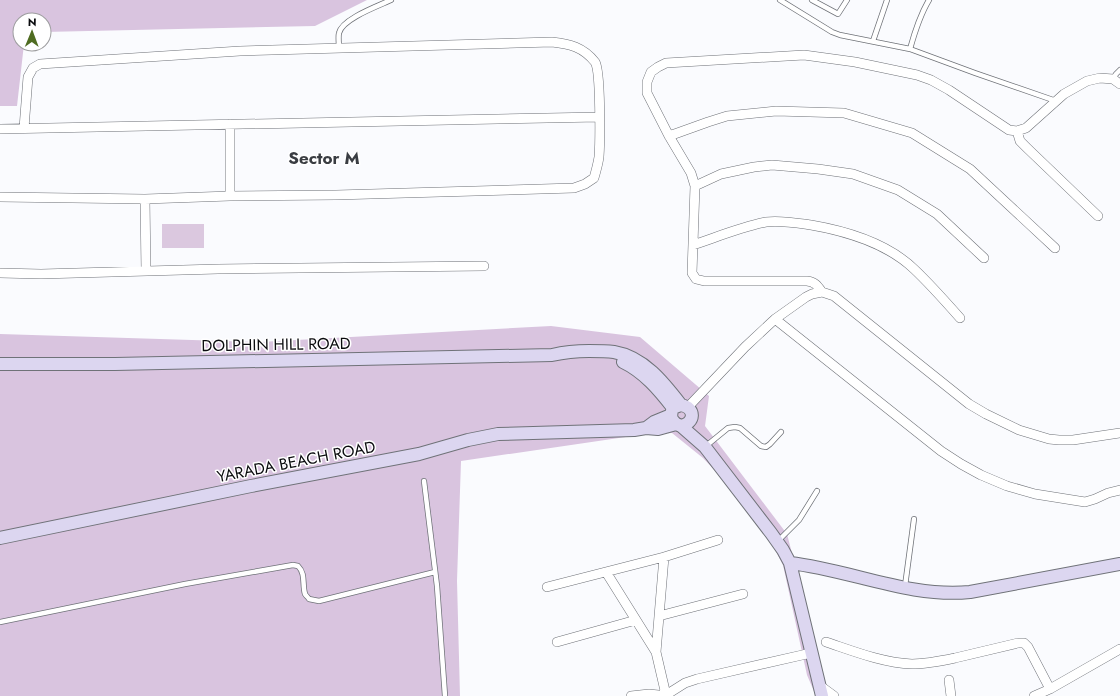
<svg xmlns="http://www.w3.org/2000/svg" width="1120" height="696" font-family="Jost,sans-serif">
	<style>
		.green { fill: #dbc8df }
		.forest { fill: #d9c4df }
		.lines { fill: none; stroke-linecap: round; stroke-linejoin: round }
		.lane-casing { stroke: #6f7278; stroke-width: 6 }
		.street-casing { stroke: #6f7278; stroke-width: 10 }
		.secondary-casing { stroke: #6f7278; stroke-width: 14 }
		.lane { stroke: #fff; stroke-width: 4.5 }
		.street { stroke: #fff; stroke-width: 9 }
		.secondary { stroke: #dcd6f0; stroke-width: 12 }
		.labels { text-anchor: middle; stroke-width: 3; stroke-linejoin: round; paint-order: stroke }
		.street-label { font-size: 16px; fill: #0a0b0e; stroke: #fff }
		.neighbourhood-label { font-size: 17px; font-weight: bold; fill: #3a3d42; stroke: #fff }
	</style>
	<rect width="100%" height="100%" fill="#fafbfe"/>
	<path class="green" d="M162,224H204V248H162Z"/>
	<path class="forest" d="M0,0H367L315,26L44,32V20H20V44H24L17,106H0Z
		M551,326L640,337L709,396L705,426L787,534L829,696H816L807,675L783,565L756,514L703,458L672,433L646,434L461,461L457,581L460,696H0V334L260,342Z"/>
	<g class="lines">
		<defs>
			<path id="lane" d="M780,0L832,32L840,35L910,49
				M812,0L838,14L847,0
				M929,0C920,15 915,31 910,49L975,73L1056,101
				M873,41L887,0
				M339,48C339,44 338,37 339,33C342,19 378,6 391,0
				M1113,79L1116,74L1120,70
				M706,446L728,428L735,427L740,428L761,446L766,447L770,444L781,432
				M424,481L437,586L445,696
				M778,541L799,520L817,491
				M905,586L914,519
				M0,622L185,584L293,565L298,566C306,574 302,584 305,594C306,596 308,597 309,599L319,601L435,572"/>
			<path id="street" d="M230,124V196
				M0,129L599,117
				M1017,131L1020,141L1027,148L1098,216
				M669,136L708,122L727,116L776,111L844,113L912,133L970,169L1055,248
				M695,186L721,174L754,167L772,165L818,169L853,174L898,190L937,214L984,258
				M0,197L145,199L230,196L336,195L574,188L585,184L594,178C596,171 598,164 599,157C600,143 601,71 595,62C583,47 570,44 552,42L240,51L40,64L33,68L28,77L24,128
				M145,199L146,271
				M693,245C717,237 741,227 766,222C780,220 797,223 811,225C846,231 888,244 914,269C930,284 945,301 960,318
				M0,273L41,274L218,269L484,266
				M822,292C817,285 815,282 807,281H704L696,279L692,273L695,186L691,173L669,136L647,93V82L651,72L658,67L666,63L804,55L855,62L917,75L931,80L949,90L1009,130L1017,131L1026,128L1064,94L1087,81L1100,78L1113,79L1120,84
				M775,319L941,451L961,464L981,475L1007,486L1035,494L1085,502L1095,499L1108,493L1120,490
				M688,407L745,347L775,319L806,297L812,294L822,292L834,296L969,404L986,414L1019,430L1049,439L1059,440H1073L1120,433
				M606,572L656,652L666,695
				M547,587L664,557L718,540
				M659,616L743,594
				M557,642L636,620
				M826,642C853,651 883,663 912,664C926,664 941,661 955,658C976,653 997,648 1018,643H1024L1028,647L1050,689
				M656,652L664,557
				M949,680L951,696
				M819,685L834,696
				M666,695L685,683L697,679L811,653
				M631,696L649,694L668,696
				M1034,696L1050,689L1120,649"/>
			<path id="secondary" d="M623,362C644,372 659,390 673,408
				M0,364H115L552,355C565,352 577,351 589,351C598,351 606,351 614,352C644,357 664,383 681,405
				M681,426C695,423 696,408 681,405L673,408C669,417 672,423 681,426L705,447L771,533L783,550L790,563L822,696
				M646,428L654,422L671,415
				M0,538L251,486L419,454L468,440L498,434L634,430L646,428L658,429L676,424
				M790,563C851,570 909,598 970,592L1120,564"/>
		</defs>
		<use href="#lane" class="lane-casing"/>
		<use href="#street" class="street-casing"/>
		<use href="#secondary" class="secondary-casing"/>
		<use href="#lane" class="lane"/>
		<use href="#street" class="street"/>
		<use href="#secondary" class="secondary"/>
	</g>
	<g class="labels">
		<g class="street-label">
			<text transform="translate(276 344) rotate(-1)" y="6">DOLPHIN HILL ROAD</text>
			<text transform="translate(296 461) rotate(-11)" y="6">YARADA BEACH ROAD</text>
		</g>
		<g class="neighbourhood-label">
			<text x="324" y="164">Sector M</text>
		</g>
	</g>
	<g transform="translate(32 32) rotate(1)"><circle r="19" fill="#ffffff" stroke="#9d9d9f"/>
	<path d="M0-3L7 15L0 10L-7 15Z" fill="#4f6c21"/>
	<text y="-6" font-size="11" font-weight="bold" text-anchor="middle" fill="#0a0b0e">N</text>
	</g>
</svg>
